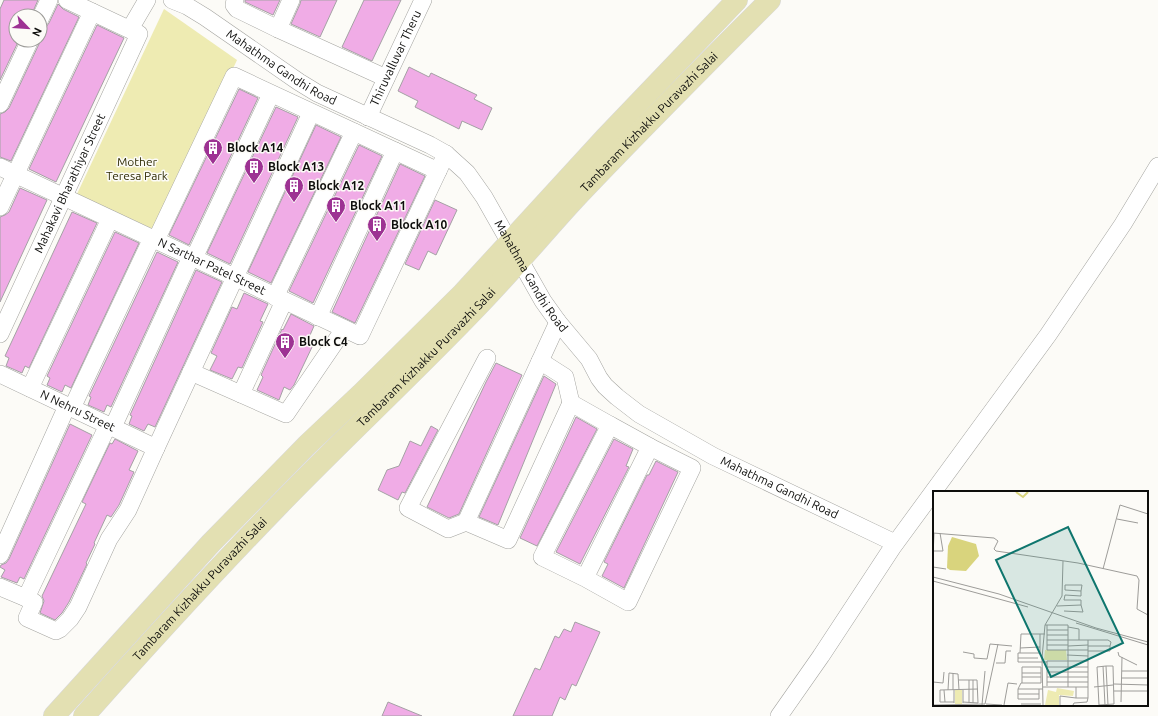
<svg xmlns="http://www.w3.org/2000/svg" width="1158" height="716" font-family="Ubuntu,sans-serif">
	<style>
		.green { fill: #eeebb2 }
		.building { fill: #f0ace6; stroke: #a4a1a4 }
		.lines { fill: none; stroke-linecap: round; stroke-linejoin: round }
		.minor-casing { stroke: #a4a4a0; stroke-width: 18 }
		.major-casing { stroke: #d8d8d8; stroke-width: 22 }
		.minor { stroke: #fff; stroke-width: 17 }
		.major { stroke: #e3e0b2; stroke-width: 21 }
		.labels { text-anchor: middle; stroke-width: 3; stroke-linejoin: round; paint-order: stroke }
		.street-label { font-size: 12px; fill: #0e0e0c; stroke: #fcfbf7 }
		.poi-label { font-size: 12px; font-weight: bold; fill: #0e0e0c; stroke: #fcfbf7; text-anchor: start }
		.park-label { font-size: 12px; fill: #302d06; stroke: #fcfbf7 }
		.inset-river { fill: none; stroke: #d9d47d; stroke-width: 2 }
		.inset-road { fill: none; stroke: #9d9c99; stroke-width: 1 }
		.view { fill: #0f766e; fill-opacity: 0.15; stroke: #0f766e; stroke-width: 2 }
		.inset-edge { fill: none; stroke: #0e0e0c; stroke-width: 2 }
	</style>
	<rect width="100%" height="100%" fill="#fcfbf7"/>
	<path class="green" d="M164,9L237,60L157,231L77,194Z"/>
	<path class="building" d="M4,0H38L31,16H16V40H19L0,80V9Z
		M245,0H280L273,15L245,2Z
		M301,0H337L320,37L291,24L300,4Z
		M364,0H401L372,61L342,47Z
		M58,4L63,9L79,17L11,161L0,157V114L5,112L9,108L39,44L40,34L43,28L46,27L49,23Z
		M97,25L124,38L56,182L29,169Z
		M409,67L429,77L431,73L477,95L474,99L492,108L482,130L462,121L459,129L415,107L418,101L398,91Z
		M239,89L258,98L189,245L169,235Z
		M276,107L298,117L230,264L207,253Z
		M316,125L341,137L271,283L248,272Z
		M359,145L382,156L313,303L289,291Z
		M400,164L425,176L355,323L332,312Z
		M20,188L47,200L0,302V217L5,215L9,212Z
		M435,200L457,210L436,255L428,251L419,270L405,264Z
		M72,212L97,223L29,368L25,366L22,373L6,366L9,358L5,356Z
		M115,232L139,243L71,388L65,385L62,392L47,385L50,378L47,376Z
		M157,252L178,262L111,407L107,405L104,412L88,405L91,397L89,396Z
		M196,270L222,282L155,427L148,424L144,431L129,424L132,416L130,415Z
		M244,293L268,304L260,321L263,322L242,368L238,367L232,379L210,370L217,356L211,353L232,307L237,309Z
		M291,314L314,326L307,342L313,345L294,385L290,390L284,387L279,400L257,390L263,377L261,375L282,329L283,330Z
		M496,363L522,375L459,514L449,518L427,507L486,382Z
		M544,376L556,384L498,525L479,517Z
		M576,417L597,429L537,546L520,538Z
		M70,424L92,435L24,579L20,577L17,583L1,577L5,570L0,567L1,565L6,563L9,559Z
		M431,426L438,430L405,493L402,492L398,500L378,490L387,470L399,466L410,441L421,446Z
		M115,439L138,451L129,470L134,472L119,505L111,517L107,515L94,543L95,544L86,563L87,564L69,602L62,613L55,620L40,613L44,601L42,596L86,504L82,502L110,443L112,444Z
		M614,439L633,449L626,466L629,467L580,564L556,552Z
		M656,461L678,472L624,588L602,576L608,564L604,562L647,475H649Z
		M575,622L600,632L576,686L572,684L565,700L560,697L552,716H513L535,668L540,670L555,636L559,638L564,629L571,632Z
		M388,702L422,716H382Z"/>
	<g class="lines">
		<defs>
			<g id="minor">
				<path id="s1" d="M172,0L187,6L205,17L299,82L317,93L430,145L446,154L467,173L484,197L543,301L558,322L589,359L599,378L605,386L617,397L639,414L713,456L895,543"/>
				<path d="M235,0L234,5L237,9L278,29L386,78"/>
				<path d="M40,19L49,0"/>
				<path d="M130,29L147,0"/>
				<path d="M278,29L291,0"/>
				<path d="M0,104L30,40"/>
				<path id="s2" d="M368,117L423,0"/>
				<path id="s3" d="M0,167L360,336L446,154"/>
				<path d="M0,207L92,12"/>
				<path d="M156,240L234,76L438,171"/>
				<path d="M194,258L271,94"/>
				<path d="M275,297L354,132"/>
				<path d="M318,317L395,151"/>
				<path d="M558,322L466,522L508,540L571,403L610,425L542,557L585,578L650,447L692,468L628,602L585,578"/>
				<path id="s4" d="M0,334L139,34L67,0"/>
				<path d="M540,361L565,377L571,403"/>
				<path d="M191,372L286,414L344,329"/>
				<path id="s5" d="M0,374L156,448"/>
				<path d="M30,388L110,219"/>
				<path d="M241,394L284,301"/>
				<path d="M72,408L152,238"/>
				<path d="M610,425L650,447"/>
				<path d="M113,427L191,257"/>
				<path d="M466,522L448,529L408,508L487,358"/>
				<path d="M0,555L67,406"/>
				<path d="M0,587L26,598L108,425"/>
				<path d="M26,598L34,602L27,618L56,631L60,629L70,619L78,607L109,539L128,510L156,448L311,113"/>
				<path d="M779,716L821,656L892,548L1048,335L1123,224L1158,166"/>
			</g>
			<g id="major">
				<path d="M54,716L211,543L307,445L361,394L463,293L605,138L737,0"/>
				<path id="s6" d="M84,716C148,644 213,573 280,504C345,437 413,374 478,306C510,273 540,237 571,203C636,134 703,67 770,0"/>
			</g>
		</defs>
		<use href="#minor" class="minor-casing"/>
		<use href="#major" class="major-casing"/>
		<use href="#minor" class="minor"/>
		<use href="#major" class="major"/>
	</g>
	<defs>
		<symbol id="building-pin" viewBox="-11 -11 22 30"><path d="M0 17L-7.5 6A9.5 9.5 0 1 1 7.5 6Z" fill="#9d3293" stroke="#fcfbf7"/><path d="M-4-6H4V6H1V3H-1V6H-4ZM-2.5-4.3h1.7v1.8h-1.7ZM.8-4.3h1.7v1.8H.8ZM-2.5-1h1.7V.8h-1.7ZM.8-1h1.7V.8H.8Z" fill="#fff"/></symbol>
	</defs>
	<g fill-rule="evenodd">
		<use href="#building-pin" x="202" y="137" width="22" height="30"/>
		<use href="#building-pin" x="243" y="156" width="22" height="30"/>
		<use href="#building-pin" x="283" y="175" width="22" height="30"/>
		<use href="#building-pin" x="325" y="195" width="22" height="30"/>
		<use href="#building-pin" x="366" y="214" width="22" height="30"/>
		<use href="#building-pin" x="274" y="331" width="22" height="30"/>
	</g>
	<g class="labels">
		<g class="street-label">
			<text dy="4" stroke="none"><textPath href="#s2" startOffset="65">Thiruvalluvar Theru</textPath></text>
			<text dy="4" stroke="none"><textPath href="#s1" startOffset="129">Mahathma Gandhi Road</textPath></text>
			<text dy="4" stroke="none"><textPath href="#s6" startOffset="820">Tambaram Kizhakku Puravazhi Salai</textPath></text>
			<text dy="4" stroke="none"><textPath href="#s4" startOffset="166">Mahakavi Bharathiyar Street</textPath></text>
			<text dy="4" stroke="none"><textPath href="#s3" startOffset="234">N Sarthar Patel Street</textPath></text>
			<text dy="4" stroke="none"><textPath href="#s1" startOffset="465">Mahathma Gandhi Road</textPath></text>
			<text dy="4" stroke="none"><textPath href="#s6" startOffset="496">Tambaram Kizhakku Puravazhi Salai</textPath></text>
			<text dy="4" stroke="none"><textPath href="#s5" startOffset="86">N Nehru Street</textPath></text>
			<text dy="4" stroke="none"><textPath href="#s1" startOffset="801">Mahathma Gandhi Road</textPath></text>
			<text dy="4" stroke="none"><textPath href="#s6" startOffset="172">Tambaram Kizhakku Puravazhi Salai</textPath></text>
		</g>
		<g class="poi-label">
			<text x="227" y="152">Block A14</text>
			<text x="268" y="171">Block A13</text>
			<text x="308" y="190">Block A12</text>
			<text x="350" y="210">Block A11</text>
			<text x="391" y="229">Block A10</text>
			<text x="299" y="346">Block C4</text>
		</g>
		<g class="park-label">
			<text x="137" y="166">Mother<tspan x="137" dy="14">Teresa Park</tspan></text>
		</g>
	</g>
	<g transform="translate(933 491)">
		<rect width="215" height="215" fill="#fcfbf7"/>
		<path d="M112,159H133L134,169H111ZM124,197L141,200L140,205L126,204V214H112L115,199L123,201ZM22,199H29V213H22Z" fill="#eeebb2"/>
		<path d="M19,46L43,53L46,65L33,80L17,79L14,77L15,55Z" fill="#d9d47d"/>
		<path class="inset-river" d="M83,1L90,6L95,1"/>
		<path class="inset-road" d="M184,28L205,32M0,42L61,47L65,50L61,58L63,60L145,72L204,85L206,89L204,118L215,124M1,60H10L7,42M0,66L1,42M0,76L13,78M170,78L187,14L215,23M0,86L66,103L163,137L215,151M0,90L95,116M124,115L148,114V109H131L132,104L148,105V100L132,99V94H149L148,100M131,120L150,121L148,114M143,132L215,154M112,134H135V196M114,134V159H134M135,136L146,138V149M114,139H135M107,143V162H87L88,143H112M114,144H135M114,149H175L178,151L177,155M114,154H135M135,155L155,154M87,157L107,156M134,159H155M155,160H177V155H155M30,161L41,163V167L54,168L57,153L79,155M185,161L186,165L204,174M87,162H85V171H114M134,164L155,165M85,167H105M63,172H72L73,160H78M170,175L172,214M173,175H180L181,213L166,214L164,176ZM173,175L175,214M114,176H155M189,180H215M114,181H155M20,182V199M89,182H108M89,186H108M114,186H155M188,187H215M25,189H44L45,212L30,211M36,189V212M40,189V212M0,191L10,192L11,181M114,191H155M89,192V176H108V192H88L85,198H110M181,193L215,194M114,195V170H155M110,196H155M143,196V207H155V149M161,196L180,194M85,198V208H106V198M11,199L12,211M15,199L16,182L25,183L26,199M21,199V212M30,199V212M181,200H215M85,203H106M21,211H7V199L45,198M188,211L189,166M53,213L69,214M88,213H108M0,214L52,213L65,153M49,214L52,180M71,214L75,192L84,193M110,214L109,167L112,134L129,105L130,70M127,214V205L143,207M140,214L141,212L154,211L155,207"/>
		<path class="view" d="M135,36L190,152L118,186L63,69Z"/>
		<rect width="215" height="215" class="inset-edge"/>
	</g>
	<g transform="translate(28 28) rotate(115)"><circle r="19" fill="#fcfbf7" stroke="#9d9c99"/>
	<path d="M0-3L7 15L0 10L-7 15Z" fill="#9d3293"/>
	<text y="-6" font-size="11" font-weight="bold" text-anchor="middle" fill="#0e0e0c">N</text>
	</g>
</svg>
